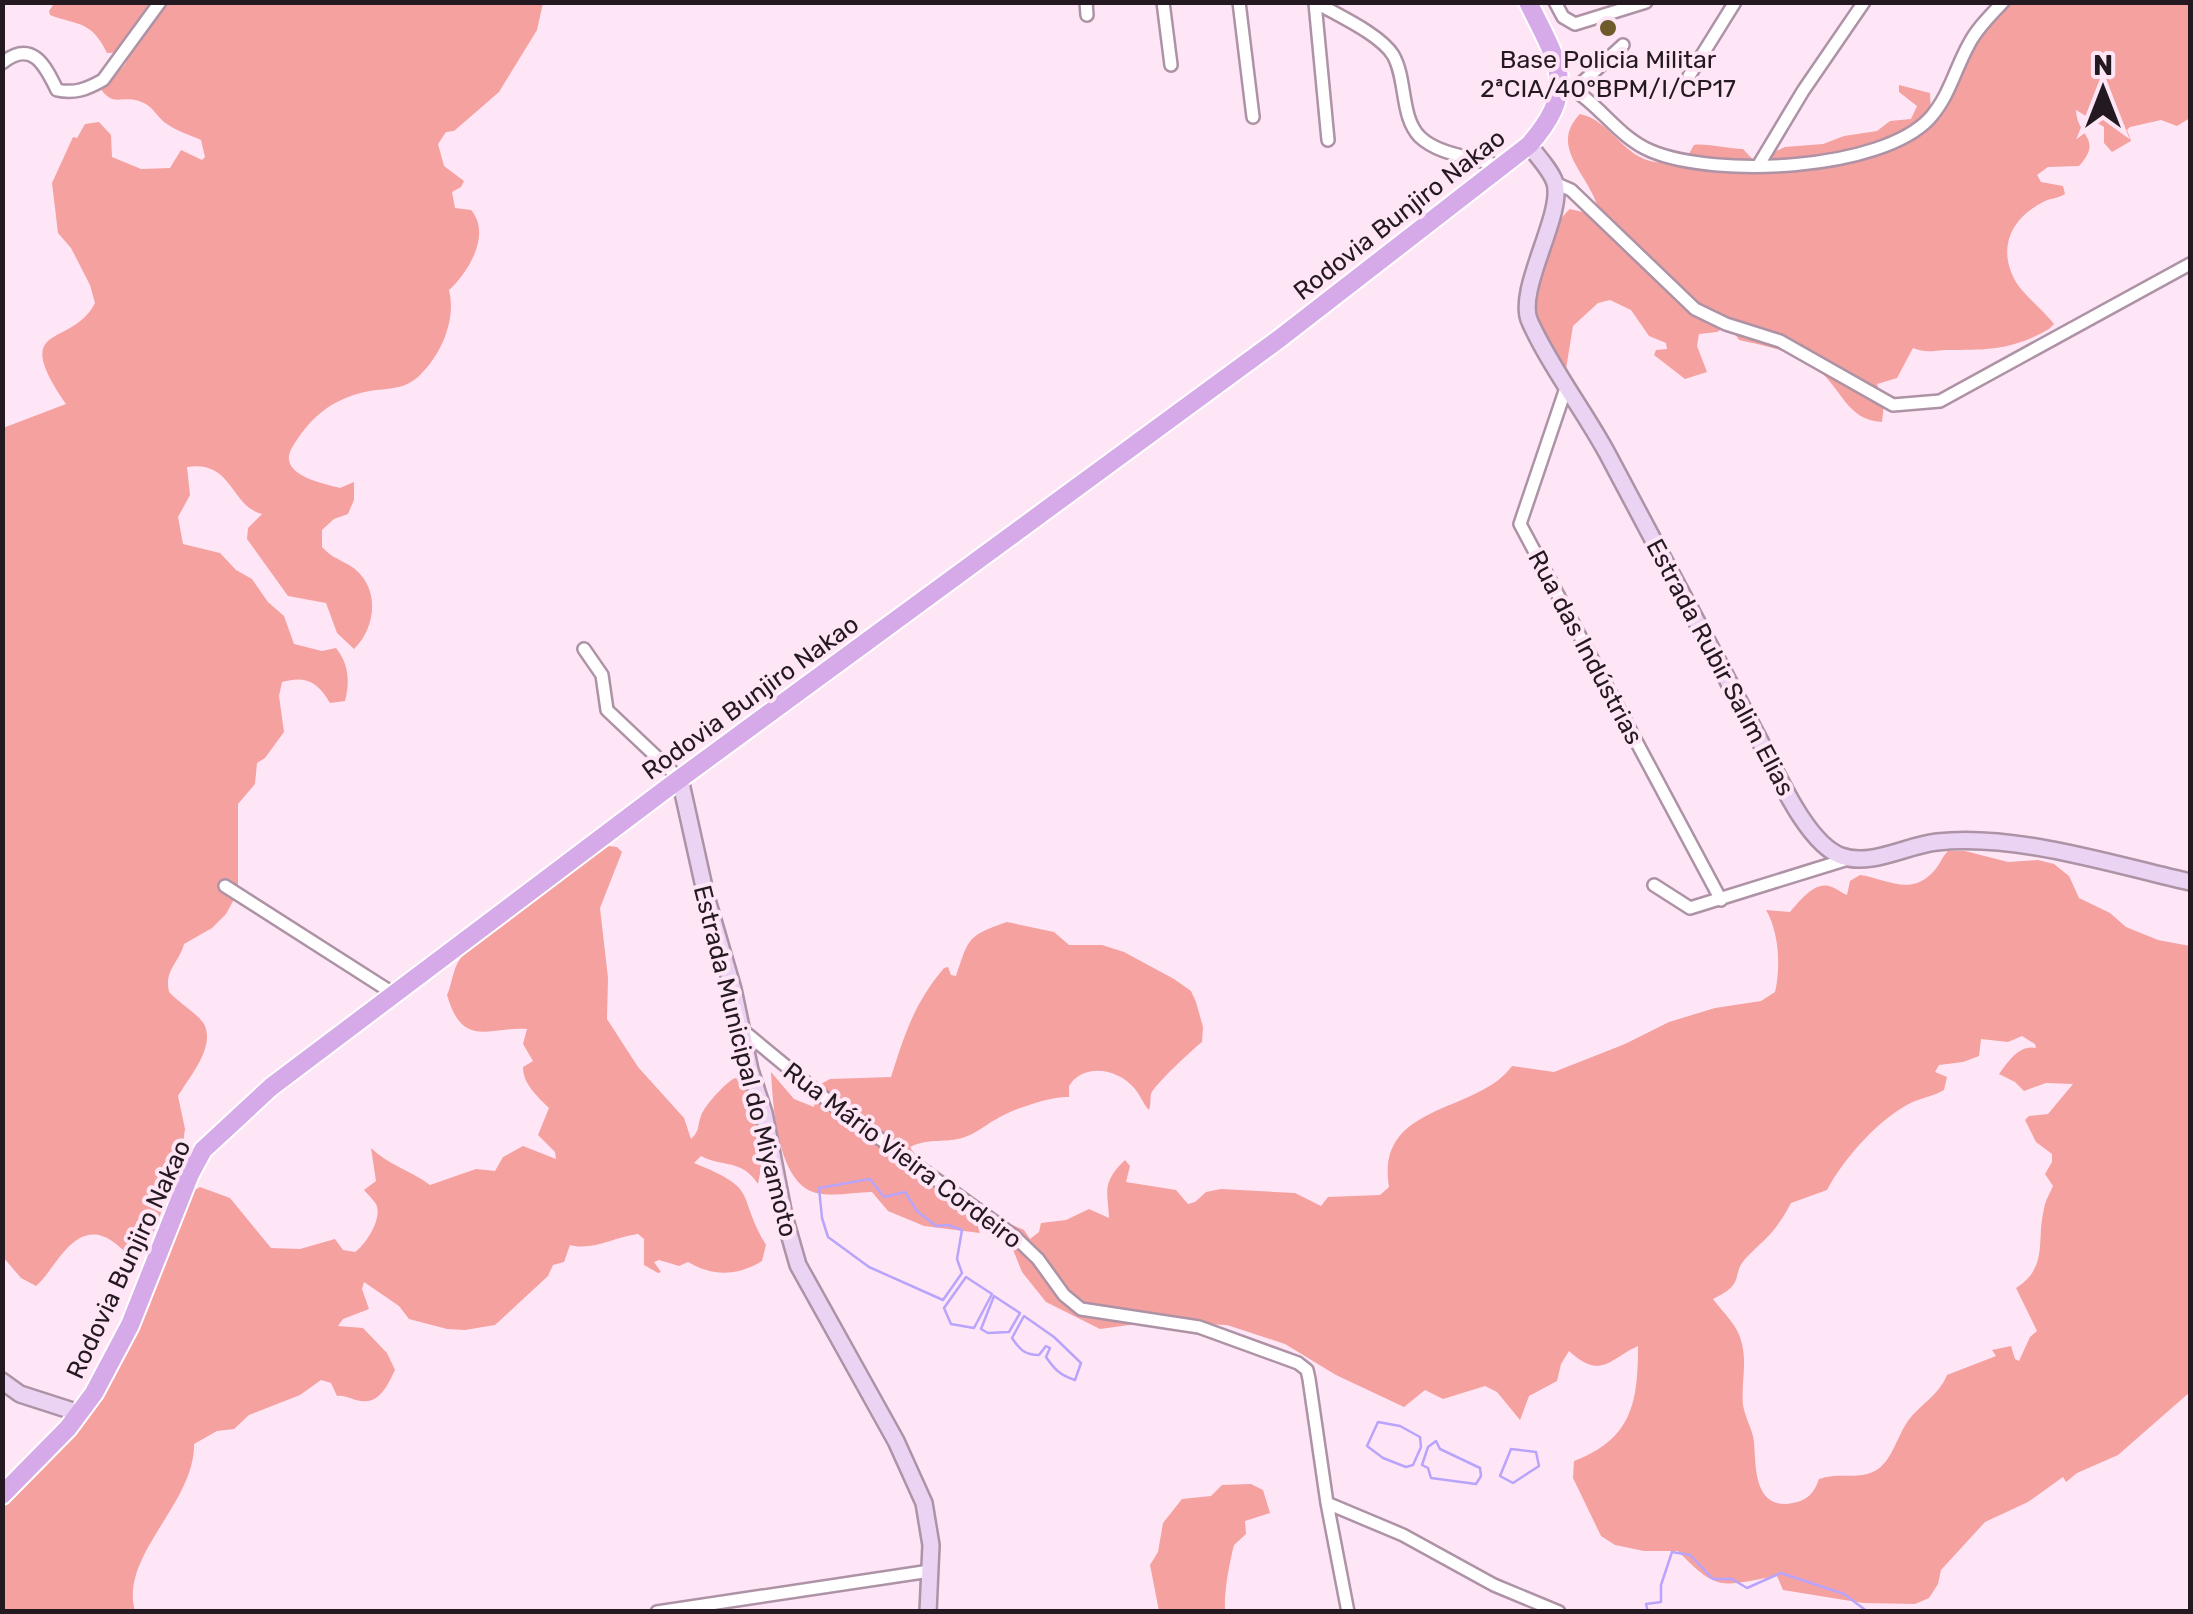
<svg xmlns="http://www.w3.org/2000/svg" width="2193" height="1614" font-family="Rubik,sans-serif">
	<style>
		.forest { fill: #f4a19f; fill-rule: evenodd }
		.lines { fill: none; stroke-linecap: round; stroke-linejoin: round }
		.stream { stroke: #b9a4fb; stroke-width: 2.5 }
		.street-casing { stroke: #ae92a5; stroke-width: 16 }
		.secondary-casing { stroke: #ae92a5; stroke-width: 20 }
		.primary-casing { stroke: #fff; stroke-width: 22 }
		.street { stroke: #fff; stroke-width: 11 }
		.secondary { stroke: #ebd4f3; stroke-width: 15 }
		.primary { stroke: #d6a9e8; stroke-width: 18 }
		.poi-dot { fill: #6f5a29; stroke: #ffe6f7; stroke-width: 4 }
		.labels { text-anchor: middle; stroke-width: 8; stroke-linejoin: round; paint-order: stroke }
		.poi-label { font-size: 25px; fill: #241921; stroke: #ffe6f7 }
		.street-label { font-size: 25px; fill: #241921; stroke: #ffe6f7 }
	</style>
	<rect width="100%" height="100%" fill="#ffe6f7"/>
	<path class="forest" d="M55,2L543,3L537,30L499,92L454,131L446,132L438,144L444,166L464,181L461,187L452,192L455,208L471,210C492,234 468,273 449,290C456,318 443,352 421,374C402,394 381,386 357,394C327,403 309,420 293,446C275,474 320,483 340,488L354,482V500L348,514L334,519L322,530V547C331,557 337,558 349,565C381,584 377,627 354,649L337,633L326,603L288,596L247,539L248,528L262,514C230,506 233,460 187,467L190,495L178,517L183,544L220,553L236,570L252,579L268,602L284,616L294,644L322,651L336,648C349,664 350,682 345,701L330,703C318,682 306,675 282,682L279,696L284,732L265,758L257,763L255,784L238,804V892L226,914L212,928L184,944C179,963 164,970 169,992C178,1002 199,1015 204,1024C216,1047 189,1077 178,1096L185,1129L180,1164L147,1249L139,1259L134,1260C125,1252 113,1239 102,1236C71,1226 54,1271 36,1286L21,1278L3,1257V428L66,404C8,320 72,349 95,303L90,285L71,248L58,233L52,183L73,137L77,138L85,124L99,122L111,135L112,157L141,169L170,168L181,150L202,160L205,157L201,140C190,135 174,130 164,122C155,114 152,105 139,101C117,95 114,109 97,84C110,76 129,70 128,52L107,53C91,20 79,26 50,15L49,11Z
		M2004,3H2190V118L2177,126L2161,120L2130,127L2127,130L2131,141L2112,152L2104,143V127L2076,110C2077,137 2104,138 2079,166L2048,167L2037,175L2041,182L2063,186L2065,194C2057,199 2050,198 2043,202C2010,219 1997,249 2016,282C2023,294 2044,311 2054,324L2049,329C2011,351 1987,350 1945,350C1932,351 1925,353 1913,348L1897,378L1877,384L1884,404L1882,422C1846,420 1843,389 1816,368C1795,351 1765,346 1739,340L1729,325L1717,332L1699,334L1697,346L1707,372L1685,379L1654,355L1656,350L1667,349L1666,343L1649,336L1631,310L1610,300L1598,303L1573,326L1566,369C1557,356 1545,343 1538,329C1526,302 1548,226 1570,209L1591,214L1598,208C1589,174 1548,147 1580,114C1610,120 1624,158 1655,162C1666,164 1676,156 1687,157L1694,145C1706,143 1729,149 1743,149L1758,165L1774,152L1785,147L1823,144L1844,136L1877,131L1890,121L1911,119L1917,106L1899,92V85L1930,93L1931,111L1975,35Z
		M609,846L617,847L622,852L600,908L608,978L607,1019L638,1067L684,1118L691,1139C700,1131 697,1127 701,1116C704,1106 726,1082 735,1078L747,1082L753,1074L764,1152L758,1184C741,1158 723,1168 701,1156L694,1163C761,1190 735,1192 766,1245L762,1261C738,1276 713,1277 688,1262L679,1266L659,1260L654,1262L661,1272L658,1273L644,1265V1239L638,1234C614,1237 593,1251 570,1245L564,1262L553,1265L548,1276L495,1325L465,1330L447,1329L409,1319L399,1306L364,1282L362,1289L369,1309L343,1319L338,1326L363,1328L387,1353L395,1370C388,1384 380,1404 361,1401C351,1400 347,1395 337,1396L331,1383L321,1380L300,1395L249,1415L234,1429L217,1431L194,1444C195,1503 119,1556 135,1611L3,1612V1506L88,1413L191,1192L200,1187L230,1198L271,1248L300,1249L335,1239L343,1250L355,1252C366,1244 383,1218 376,1204C373,1199 368,1195 364,1190L376,1181L371,1148C388,1165 410,1170 430,1185L476,1169L495,1171L503,1157L523,1146L556,1159L555,1152L538,1135L549,1108C537,1096 523,1084 523,1067L533,1061L523,1044L527,1029C489,1026 463,1050 447,995C452,984 453,968 460,959C488,923 568,863 609,846Z
		M1948,851H1965L2008,862L2038,860L2054,864L2069,876L2079,898L2110,913L2126,927L2158,940L2190,946V1392L2118,1455L2077,1473L2066,1482L2063,1477L2028,1502L1985,1522L1941,1570L1938,1584L1929,1598L1915,1604L1863,1603L1783,1590L1777,1576C1723,1585 1719,1594 1678,1551H1644L1615,1545L1601,1536L1573,1478L1574,1461C1632,1439 1638,1403 1638,1346C1608,1360 1601,1380 1569,1351L1561,1364L1557,1381L1529,1396L1520,1420L1497,1392L1485,1386L1443,1399L1425,1390L1404,1407L1336,1375L1285,1344L1227,1325L1151,1322L1100,1329L1046,1302L1022,1272L1001,1220L1024,1230L1030,1239L1039,1232L1041,1223L1066,1220L1089,1209L1109,1218C1108,1192 1101,1183 1125,1160L1130,1166L1126,1182L1176,1190L1188,1204L1195,1202L1206,1192L1221,1189L1295,1193L1321,1206L1328,1197L1380,1195L1389,1187C1375,1102 1478,1114 1512,1066L1554,1072L1625,1044L1669,1022L1715,1008L1761,1001L1775,992C1781,967 1779,932 1766,910L1790,912C1800,901 1815,880 1832,887C1837,889 1842,893 1847,895L1850,881L1860,875C1887,879 1911,897 1934,871C1940,864 1942,857 1948,851ZM2022,1036L2035,1044L2036,1048C2019,1044 2008,1062 1999,1074L2015,1082L2024,1091L2046,1083L2073,1084L2048,1114L2029,1116L2025,1120L2036,1142L2052,1154V1162L2045,1174L2053,1186C2050,1193 2045,1201 2044,1209C2036,1241 2049,1267 2016,1288L2037,1331L2030,1337L2019,1361L2015,1359L2011,1346L1992,1350L1996,1356L1947,1375C1938,1397 1918,1405 1906,1424C1895,1441 1890,1469 1867,1474C1851,1478 1836,1473 1819,1479C1814,1493 1808,1500 1793,1503C1753,1511 1756,1465 1754,1442C1753,1430 1745,1418 1743,1405C1741,1385 1747,1364 1742,1344C1738,1325 1724,1314 1713,1299C1747,1283 1730,1275 1746,1258C1768,1236 1775,1233 1791,1203L1827,1190C1844,1158 1881,1116 1915,1101C1925,1097 1934,1096 1944,1090L1947,1077L1935,1072L1939,1065L1963,1062L1979,1056L1981,1039L2008,1042Z
		M1007,922L1054,932L1069,945H1102L1124,952L1174,979L1191,991L1196,1002L1203,1027L1202,1042C1194,1048 1154,1085 1151,1094C1150,1099 1151,1105 1149,1110C1143,1104 1141,1096 1135,1089C1119,1069 1084,1062 1069,1086V1097C1052,1096 1016,1108 1000,1117C988,1123 977,1133 965,1137C944,1144 931,1137 910,1147L934,1183L977,1224L980,1233L924,1226L888,1211L872,1192C854,1192 835,1197 816,1193C777,1183 773,1105 771,1072L794,1099L814,1107L817,1086L830,1079L891,1077C905,1033 914,1004 944,968L948,967L951,975L956,976C969,939 966,936 1007,922Z
		M1251,1484L1263,1490L1270,1513L1245,1521L1246,1534L1234,1545C1229,1565 1224,1591 1225,1611H1159L1150,1565L1158,1552L1163,1523L1182,1499L1211,1496L1222,1485Z"/>
	<g class="lines">
		<path class="stream" d="M870,1179L884,1197L905,1192L917,1211L936,1226L948,1225L962,1230L957,1259L962,1273L943,1300L869,1267L828,1237L822,1218L819,1188Z
			M966,1277L992,1294L974,1328L951,1324L944,1308Z
			M994,1296L1020,1313L1009,1332L988,1333L981,1329Z
			M1024,1316L1054,1337L1081,1363L1075,1380C1060,1375 1055,1370 1046,1357L1050,1348L1046,1346L1039,1355C1025,1355 1020,1350 1012,1338Z
			M1378,1422L1400,1426L1420,1437L1421,1447L1413,1465L1406,1467L1383,1458L1367,1446Z
			M1436,1441L1440,1449L1480,1468L1481,1476L1476,1484L1431,1478L1428,1468L1422,1465L1428,1447Z
			M1511,1449L1536,1452L1539,1466L1513,1483L1500,1476Z
			M1648,1612L1646,1604L1661,1602V1585L1672,1552L1690,1555L1713,1579H1732L1747,1588L1781,1573L1844,1594L1868,1612"/>
		<defs>
			<path id="street" d="M1086,2L1087,15
				M1163,2L1171,65
				M1239,2L1253,117
				M1315,2C1337,15 1380,34 1393,55C1407,79 1400,117 1420,137C1440,156 1476,157 1501,167
				M1555,2L1563,17L1575,24L1646,2
				M1315,3L1328,140
				M2,63C32,39 45,65 57,90C75,94 87,89 103,80L160,2
				M1689,76L1735,2
				M1560,83C1596,97 1615,136 1651,151C1715,178 1881,171 1930,118C1950,95 1955,69 1969,44C1977,28 1991,15 2003,2
				M1575,89L1623,45
				M1758,166L1803,91L1864,2
				M1555,183L1571,190L1695,309L1726,324L1780,341L1893,405L1940,401L2190,264
				M1567,385L1520,524L1721,900
				M584,649L602,675L607,710L680,779
				M1654,885L1690,908L1848,859
				M225,886L394,994
				M741,1029L832,1104L1014,1236L1038,1259L1064,1295L1081,1309L1199,1327L1298,1363L1307,1370L1309,1379L1327,1503L1403,1535L1494,1585L1559,1612
				M1327,1503L1348,1612
				M657,1612L930,1571"/>
			<path id="secondary" d="M1529,145C1537,156 1551,170 1555,183C1564,215 1515,291 1530,322C1551,368 1583,409 1607,453C1660,551 1711,649 1763,747C1779,778 1808,844 1841,856C1871,867 1907,845 1937,842C2015,833 2114,865 2190,882
				M680,779L706,896L733,989L750,1070L764,1113L784,1216L798,1265L896,1441L924,1503L931,1545L928,1612
				M2,1381L20,1394L79,1413"/>
			<path id="primary" d="M2,1495L68,1428L94,1393L130,1325L190,1174L203,1150L271,1087L670,786L1279,339L1529,145C1579,88 1558,63 1528,2"/>
		</defs>
		<use href="#street" class="street-casing"/>
		<use href="#secondary" class="secondary-casing"/>
		<use href="#primary" class="primary-casing"/>
		<use href="#street" class="street"/>
		<use href="#secondary" class="secondary"/>
		<use href="#primary" class="primary"/>
	</g>
	<circle class="poi-dot" cx="1608" cy="28" r="10"/>
	<g class="labels">
		<g class="poi-label">
			<text x="1608" y="68">Base Policia Militar<tspan x="1608" dy="29">2ªCIA/40°BPM/I/CP17</tspan></text>
		</g>
		<g class="street-label">
			<text transform="translate(1399 214) rotate(-38)" y="9">Rodovia Bunjiro Nakao</text>
			<text transform="translate(1586 647) rotate(62)" y="9">Rua das Indústrias</text>
			<text transform="translate(1721 667) rotate(62)" y="9">Estrada Rubir Salim Elias</text>
			<text transform="translate(750 697) rotate(-36)" y="9">Rodovia Bunjiro Nakao</text>
			<text transform="translate(746 1061) rotate(76)" y="9">Estrada Municipal do Miyamoto</text>
			<text transform="translate(903 1155) rotate(37)" y="9">Rua Mário Vieira Cordeiro</text>
			<text transform="translate(128 1259) rotate(-65)" y="9">Rodovia Bunjiro Nakao</text>
		</g>
	</g>
	<rect width="2193" height="1614" fill="none" stroke="#241921" stroke-width="10"/>
	<g transform="translate(2103 90)" stroke="#ffe6f7" stroke-width="8" paint-order="stroke">
	<path d="M0-8L18 38L0 25L-18 38Z" fill="#241921"/>
	<text y="-15" font-size="28" font-weight="bold" text-anchor="middle" fill="#241921">N</text>
	</g>
</svg>
